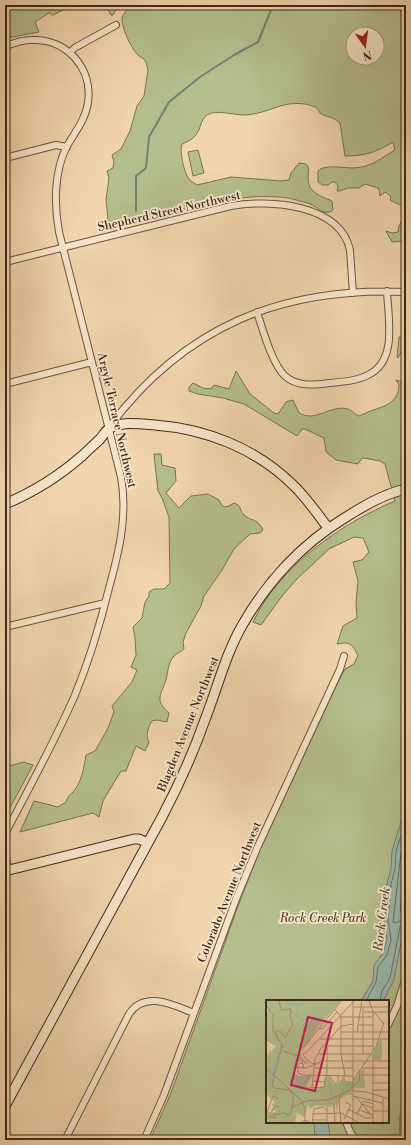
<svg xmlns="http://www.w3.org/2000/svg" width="411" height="1145" font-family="'Libre Bodoni',serif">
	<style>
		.green { fill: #b4be8e; stroke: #787454; fill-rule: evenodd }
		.water { fill: #9bb8ad; stroke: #757f72 }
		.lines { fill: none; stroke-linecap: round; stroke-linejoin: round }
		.shore { stroke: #6c7164; stroke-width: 1 }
		.stream { stroke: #757f72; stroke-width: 2 }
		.street-casing { stroke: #6a553e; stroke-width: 8 }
		.secondary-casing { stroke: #3d2a1a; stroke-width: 11 }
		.street { stroke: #f6e4c9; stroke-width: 6 }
		.secondary { stroke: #f6e4c9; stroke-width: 9 }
		.labels { text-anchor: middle; stroke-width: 3.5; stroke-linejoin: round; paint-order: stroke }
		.street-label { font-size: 12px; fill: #3d2a1a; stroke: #f6e4c9 }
		.park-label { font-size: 12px; font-style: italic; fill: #554831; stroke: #f6e4c9 }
		.water-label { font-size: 13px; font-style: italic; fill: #544e3f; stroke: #f6e4c9 }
		.inset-river { fill: none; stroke: #9bb8ad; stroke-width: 2 }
		.inset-road { fill: none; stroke: #a99172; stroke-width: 1 }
		.view { fill: #c2185b; fill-opacity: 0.15; stroke: #c2185b; stroke-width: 2 }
		.inset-edge { fill: none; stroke: #3d2a1a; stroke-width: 2 }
	</style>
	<rect width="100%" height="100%" fill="#f1d5ac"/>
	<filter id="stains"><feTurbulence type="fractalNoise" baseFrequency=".005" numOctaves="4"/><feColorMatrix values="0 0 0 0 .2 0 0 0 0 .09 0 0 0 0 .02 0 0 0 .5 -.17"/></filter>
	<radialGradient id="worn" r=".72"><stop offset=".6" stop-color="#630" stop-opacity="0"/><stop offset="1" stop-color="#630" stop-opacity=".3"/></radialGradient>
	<path class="green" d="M5,5H87L80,10L76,7L70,10L67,8L53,15L49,13L35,22L39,32L7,38V41L5,42Z
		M105,5H119L113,15H111Z
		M145,5H406V241L392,242L386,231L392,233L398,232L399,226L404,217V207L390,200L391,197L387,193L385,192L380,196L379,189L375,187L365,184L359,188H348L339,191H337L338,186L335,182H332L328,185H322L318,182V171C323,164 345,168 354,168C372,167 381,158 395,150L393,142C376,152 366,156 345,156L340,123L335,119L321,114L316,107C285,96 272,114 244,115C233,115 216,109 207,115C200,120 201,130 195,136C192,140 187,142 182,144C179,150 184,173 189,179C191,181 194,183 197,185L231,177L281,181L289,180L291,173L299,163L306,164L308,166C309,170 308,174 308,178C308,193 321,196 332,201L333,210C330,212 328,213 324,212C319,210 314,205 308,203C299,201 288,197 278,197C225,193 162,216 111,230L105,223L108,220L106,200L109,178L107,171L113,168L114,162L112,155L121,149L130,131L137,106L144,96L148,70L146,62L143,58C134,57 121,27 122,18C123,15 125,12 127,10L138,8ZM353,34H377V58H353Z
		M198,150L204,173L193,176L188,152Z
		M406,336V350L401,352L398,358L397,357L399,337Z
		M236,371L250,394L274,413L278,414L286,402L293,400L299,413C316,423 331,404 348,409C352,410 355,415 359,416C362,415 365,413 368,412C383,406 398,405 399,385L396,380L406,383V1140H150L171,1093L237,909L259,852L339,680L345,669L354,664L358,655C352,644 350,641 337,644L343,626L357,618L356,603L358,581L353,562L362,560L369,552L363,538L354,537L329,549L297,579L282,596L261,625L253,622C279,567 340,524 395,501L385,464L380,461L364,458H362L358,464L336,460L326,452L324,438L305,429H302L297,436L244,404L223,398L198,394L189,391V387L193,383L203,388L211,389L214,385L229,389ZM267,1001H388V1122H267Z
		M154,454H161L162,465L175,468L176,481L166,493L179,508L191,496L208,494L219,500L221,504L224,507L229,506L234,503C242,506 239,509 243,514C250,522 257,517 263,530L260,533L250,534L234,549L222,570L204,596L201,606L186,633L183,642L184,649C181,652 177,653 174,656C168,663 168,672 166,680C161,695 154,700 169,713L167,722L157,720L152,721C148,728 145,735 149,742L145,751L136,746L126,771H121L103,801L99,817L93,813L20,832L34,801L58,807L66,802C68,796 69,796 73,792C82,782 84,767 86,755L95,751L108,728L114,712L112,706L132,682L137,670L131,667L136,655L135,638L133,627L142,618L145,602L149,596V592L154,589H164L170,583L169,517L162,498L158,491Z
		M24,762L33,765L5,817V767Z"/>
	<path class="water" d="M406,811L405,921L394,980L383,1001H361L373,981L374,965L383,953L387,939L384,920L387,884L391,869L392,851L403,815Z
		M406,1098V1140H399L400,1114Z
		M314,1122H328L330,1137L332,1140H315Z"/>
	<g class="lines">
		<path class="shore" d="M406,839L401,853L393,922L396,923L401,920L406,919
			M406,864L402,886L400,911L402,913H406
			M366,1001L376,982L378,967L387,955L391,940L388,920L391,884L395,869L396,851L406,820
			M380,1001L382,991L390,978L400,927L402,924H406"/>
		<path class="stream" d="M136,211V176L146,168L149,137L169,102L200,77L234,55L258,42L273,5"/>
		<defs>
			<path id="street" d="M5,47C13,43 22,40 31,40C66,38 93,68 88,102C86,119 75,132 67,146C54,171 54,205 59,232L121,477C128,515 119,552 109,588C100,625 89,661 75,695C54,743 29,788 5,834
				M70,52L76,47L116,25
				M5,158L56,145L67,147
				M5,262L231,206C269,199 340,204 350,250L353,293
				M257,312C263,330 272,364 285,376C297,387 315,385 329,383C342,382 356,381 368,375C398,361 388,318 387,291
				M5,384L92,362
				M109,427C185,326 281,287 406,292
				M5,627L105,603
				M5,855L9,870
				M388,1025L397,1006L406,977
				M346,1122L351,1134L358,1140
				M65,1140L129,1014C145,990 173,1005 194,1013
				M144,1140L164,1095L236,899L258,846L340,669L344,656"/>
			<path id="secondary" d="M5,504C34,492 59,476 82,456C88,450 94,445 100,439C103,436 106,430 110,428C123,421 141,424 155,425C206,429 255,448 292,484C306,497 317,513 328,528
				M5,871L134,839H139L148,843
				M5,1106L162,817C179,785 194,751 206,717C218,686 226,653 243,624C267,582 302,544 343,519C362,507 383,494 406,489"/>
		</defs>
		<use href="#street" class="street-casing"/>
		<use href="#secondary" class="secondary-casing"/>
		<use href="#street" class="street"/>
		<use href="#secondary" class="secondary"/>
	</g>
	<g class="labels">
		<g class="street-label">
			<text transform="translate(169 211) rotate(-13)" y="4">Shepherd Street Northwest</text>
			<text transform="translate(117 420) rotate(77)" y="4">Argyle Terrace Northwest</text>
			<text transform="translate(188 724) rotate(-68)" y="4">Blagden Avenue Northwest</text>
			<text transform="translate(229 892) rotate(-68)" y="4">Colorado Avenue Northwest</text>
		</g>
		<g class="park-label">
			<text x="323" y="922">Rock Creek Park</text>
		</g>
		<g class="water-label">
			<text transform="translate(381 919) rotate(-83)" y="5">Rock Creek</text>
		</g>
	</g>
	<g transform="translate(266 1000)">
		<rect width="123" height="123" fill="#f1d5ac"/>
		<path d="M0,0H76L55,23L33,55L44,65L32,61L28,73L33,76H46L41,85L43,90H46L59,86L60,76H63L67,84H72L78,76L80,81H87L98,69L99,88H87L86,95H81L73,99L71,110L70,105L63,107L50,105L44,109L42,105L38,117L31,113L29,123H0V112H10L8,109L3,111L8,107L5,105L9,102L0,94V51L3,56V50L5,52L10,46L0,41V11L2,12ZM113,40H116V55L115,60H108V52Z" fill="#b4be8e"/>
		<path d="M40,0L31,8L32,17L39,20L43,14L46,16L47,20L37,36L27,35L19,45L9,65V71L4,88L13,92L25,93L27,95V106L40,100L62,99L66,95L77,90L61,99L33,103L10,123L25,107L26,95L24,93L9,92L3,88L7,64L14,52L15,44L10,37L4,39L0,36L4,38L10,36L7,29V10L2,6L0,2L7,10V30L16,43V48L26,35L36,36L46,20L44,16L39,21L35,20L30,16V7Z" fill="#9bb8ad"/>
		<path class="inset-river" d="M19,6L32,4M63,83L66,96M76,91L84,82M30,92L44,76"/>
		<path class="inset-road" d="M13,0L15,10L25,9L24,17L27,24L19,38L14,31H9L13,41M103,0L107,12V50M0,5L7,15V32L17,45M87,7H123M97,7V54M68,9L75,16V54L79,75M98,12H123M109,13L117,23M73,17H107M92,25H107M53,28L56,29L71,12M75,32H123M91,32L96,0M54,39H123M16,45L6,85L8,88L23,90L27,94V107L24,114L19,117M61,46H108M38,47L76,0M17,51L32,56L41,52L87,2M107,53V123M52,54H105M37,55L42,61L48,64M27,67L40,68L57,61H123M0,68L35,100L39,108V123M30,68L34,63L37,64L38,69M32,68V73L37,75L88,76M49,68H87M96,68H123M61,75V46M63,75L69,84L72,82V75M98,75H123M87,80L110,47L118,22M47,81L60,82M106,83H123M46,87L49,59L54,50L75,26L88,24M43,88L58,87L60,75M107,90H123M87,91L101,92L123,99M87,96L117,103M89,96L107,117M95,104L98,101L107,104M68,105L69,123M27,107L41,101L62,100L82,91L93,81L94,70M82,109L99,118H107M93,110L105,114M107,111H123M1,112L7,96L13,99M5,113L9,106L13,107M46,114L75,113L94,123M91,114L96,104L107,108M8,115L10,118L3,117L7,115L18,113L23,115M78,119L85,105L79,102M46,120H61M34,123L39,120L45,123M46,123L48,109L57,107L61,111M61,123V107M75,123L73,100L76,93M87,123V0M117,123V97"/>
		<path class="view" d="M42,17L66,23L49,91L25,85Z"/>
		<rect width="123" height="123" class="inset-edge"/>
	</g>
	<rect width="411" height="1145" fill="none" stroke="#f1d5ac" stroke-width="20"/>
	<rect x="6" y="6" width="399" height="1133" fill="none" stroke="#3d2a1a" stroke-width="2"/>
	<rect x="10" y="10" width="391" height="1125" fill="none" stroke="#3d2a1a"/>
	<g transform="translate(365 46) rotate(166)"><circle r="19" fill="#f6e4c9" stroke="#ac9a83"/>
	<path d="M0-3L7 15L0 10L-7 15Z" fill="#8f2418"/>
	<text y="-6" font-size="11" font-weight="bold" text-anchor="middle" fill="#3d2a1a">N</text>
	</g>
	<rect width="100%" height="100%" filter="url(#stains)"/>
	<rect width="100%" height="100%" fill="url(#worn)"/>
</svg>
